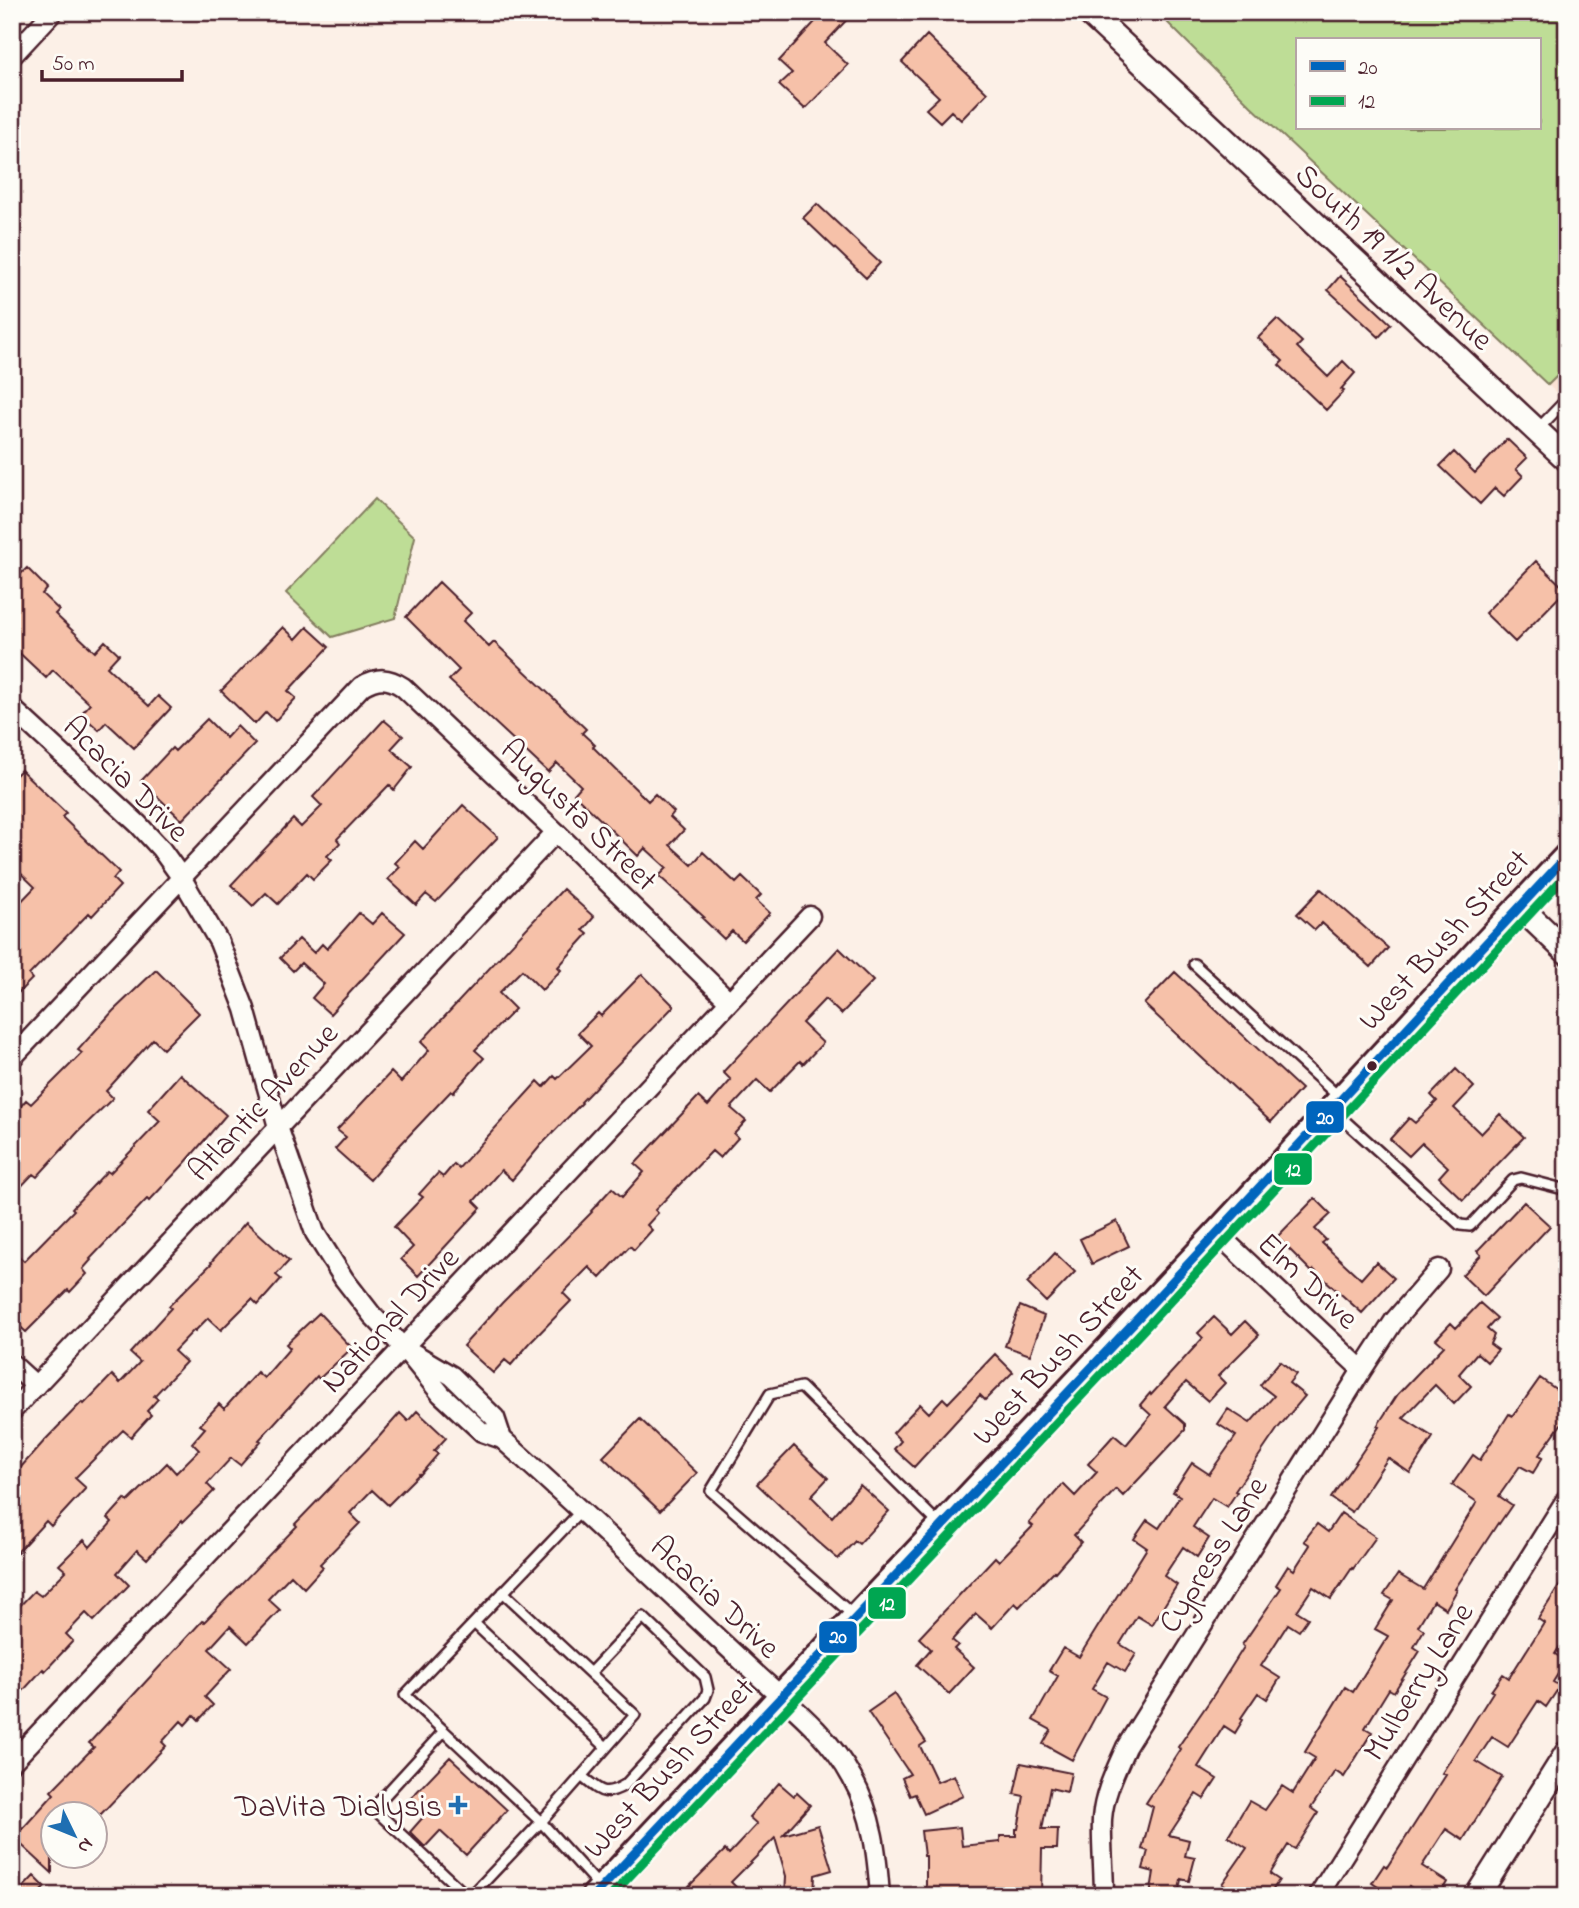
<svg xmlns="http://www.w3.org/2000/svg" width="1579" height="1908" font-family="'Indie Flower',sans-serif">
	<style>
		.built { fill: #fae2d4 }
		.green { fill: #bedd96; stroke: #847e60; stroke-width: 2; fill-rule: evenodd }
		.building { fill: #f6c1a9; stroke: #4a1f2b; stroke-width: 2 }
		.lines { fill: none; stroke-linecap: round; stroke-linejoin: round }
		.service-casing { stroke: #4a1f2b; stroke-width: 14 }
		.minor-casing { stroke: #4a1f2b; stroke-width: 23 }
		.tertiary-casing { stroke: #4a1f2b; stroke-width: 28 }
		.secondary-casing { stroke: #4a1f2b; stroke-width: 30 }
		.service { stroke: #fdfcf7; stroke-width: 9 }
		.minor { stroke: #fdfcf7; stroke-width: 18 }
		.tertiary { stroke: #fdfcf7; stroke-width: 23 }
		.secondary { stroke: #fdfcf7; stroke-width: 24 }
		.bus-1-casing { stroke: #fdfcf7; stroke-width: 14 }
		.bus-2-casing { stroke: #fdfcf7; stroke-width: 14 }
		.bus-1 { stroke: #0065bd; stroke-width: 9 }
		.bus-2 { stroke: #00a651; stroke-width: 9 }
		.bus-dot { fill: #4a1f2b; stroke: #fdfcf7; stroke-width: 2.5 }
		.poi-dot { fill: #1f6fb2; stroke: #fdfcf7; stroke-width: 2.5 }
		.labels { text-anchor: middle; stroke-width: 6; stroke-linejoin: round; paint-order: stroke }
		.street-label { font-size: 32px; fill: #4a1f2b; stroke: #fdfcf7 }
		.poi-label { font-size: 32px; fill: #4a1f2b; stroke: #fdfcf7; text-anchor: end }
		.line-badge { stroke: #fdfcf7; stroke-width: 2.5 }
		.badge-label { font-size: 19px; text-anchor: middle; font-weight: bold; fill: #fff }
	</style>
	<rect width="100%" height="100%" fill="#fcf0e7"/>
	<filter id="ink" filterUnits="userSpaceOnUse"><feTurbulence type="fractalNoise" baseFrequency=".0143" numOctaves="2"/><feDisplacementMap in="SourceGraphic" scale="14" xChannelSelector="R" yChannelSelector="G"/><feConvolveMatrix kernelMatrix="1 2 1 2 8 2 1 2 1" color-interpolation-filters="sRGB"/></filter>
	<g filter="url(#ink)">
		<path class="built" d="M1567,366V403L1548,385Z"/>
		<path class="green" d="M1157,12H1567V366L1548,385L1251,106ZM1297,40H1539V128H1297Z
			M375,499L415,537L395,618L332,637L286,593Z"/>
		<path class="building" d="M824,12H854L825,43L848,65L805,109L779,85L792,73L779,61Z
			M927,35L987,93L961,120L951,111L940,122L926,109L939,97L902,62Z
			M817,204L880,263L866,278L803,218Z
			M1340,276L1391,324L1379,337L1328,290Z
			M1277,319L1302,342L1297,347L1328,377L1343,361L1355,373L1341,389L1344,391L1326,410L1279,365L1283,361L1258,338Z
			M1507,439L1527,458L1516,469L1523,476L1504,496L1495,488L1480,504L1440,466L1454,452L1475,473Z
			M1536,561L1566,590L1515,642L1485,613Z
			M27,568L47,588L42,594L59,610L55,614L95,652L105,641L119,654L107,667L149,706L158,696L171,708L134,748L106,722L99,730L81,714L90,704L53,670L46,678L12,646V582Z
			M439,582L471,613L463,621L489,647L494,642L586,729L582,733L595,745L593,747L648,801L655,794L674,812L670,817L684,830L670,845L692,865L703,852L736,883L742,877L761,895L756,900L770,913L743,941L732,931L724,939L702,918L704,917L659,876L667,868L645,848L638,856L574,794L581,786L557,763L548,772L449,680L459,670L406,617Z
			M283,627L296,639L307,627L329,647L288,691L296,698L275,721L266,712L255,724L221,691Z
			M207,719L226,738L237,726L255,744L182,820L141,781L172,748L175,751Z
			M384,720L403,736L391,749L412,767L394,790L389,785L337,839L340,843L327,856L332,860L313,879L307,873L278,904L266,893L253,906L231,885L293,819L301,827L322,806L313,797Z
			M21,770L66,813L62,817L119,872L113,879L120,886L92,916L89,913L29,975L32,979L12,999V911L35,887L12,865V779Z
			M463,805L498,837L436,902L426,894L416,905L388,879L400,867L395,863L415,841L423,849Z
			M563,889L594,917L583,930L588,934L558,967L561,970L542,990L522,970L499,993L515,1009L475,1050L484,1058L453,1093L451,1091L400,1145L370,1180L335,1149L346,1137L337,1130L391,1072L401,1082L429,1050L421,1042Z
			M1321,889L1388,948L1371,967L1322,923L1315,930L1297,914Z
			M359,913L372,924L382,913L405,933L330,1014L312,998L324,984L301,963L293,971L280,958L299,939L314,953L322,944L327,949Z
			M839,948L873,981L841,1014L825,999L802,1023L823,1043L803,1064L800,1061L770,1092L757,1080L731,1108L746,1121L734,1134L738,1138L720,1158L712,1151L655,1210L658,1213L647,1225L652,1230L634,1250L630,1246L600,1278L589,1267L563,1293L571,1301L530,1343L511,1365L505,1360L493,1373L463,1346L502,1303L592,1212L591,1211L612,1188L622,1197L644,1172L635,1164L698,1097L708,1106L731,1080L723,1072Z
			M156,970L199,1013L163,1049L153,1039L106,1091L113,1098L78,1132L37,1177L33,1174L12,1196V1116L26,1100L31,1104L82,1053L78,1050L113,1011Z
			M1175,972L1301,1089L1271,1122L1144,1004Z
			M642,974L674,1006L581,1102L582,1103L541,1145L512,1180L501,1170L474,1201L481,1208L418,1276L401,1259L413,1247L394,1227L423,1197L419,1194L438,1173L443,1177L454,1164L459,1168L538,1081L544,1087L554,1076L557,1079L591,1046L578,1033L598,1013L601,1016Z
			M1456,1069L1474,1087L1454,1108L1481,1134L1500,1114L1524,1137L1463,1200L1439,1177L1448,1167L1422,1143L1409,1156L1390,1139L1409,1118L1415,1123L1437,1101L1431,1095Z
			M180,1074L226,1115L185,1163L149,1201L147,1199L90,1259L91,1260L83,1269L87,1274L70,1292L68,1290L26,1332L12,1319V1250L24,1261L74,1210L72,1208L107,1171L110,1173L160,1121L148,1110Z
			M1315,1198L1331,1214L1315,1229L1326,1240L1322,1243L1361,1279L1376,1262L1394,1278L1362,1313L1314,1270L1312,1272L1277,1237Z
			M1524,1202L1550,1226L1484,1296L1462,1275L1481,1255L1477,1251Z
			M1117,1221L1129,1246L1092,1264L1080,1239Z
			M246,1222L289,1261L276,1275L281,1279L258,1305L252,1299L221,1330L208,1318L195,1331L194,1330L174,1351L186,1362L154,1396L158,1399L147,1411L151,1415L131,1437L123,1430L75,1478L86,1488L51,1526L46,1521L12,1558V1477L46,1439L82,1402L84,1404L112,1375L120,1383L140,1362L130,1353L171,1308L169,1306L212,1263L211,1262Z
			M1055,1253L1075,1272L1046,1302L1027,1283Z
			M1480,1303L1497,1318L1487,1329L1494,1335L1490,1344L1498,1350L1487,1362L1477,1353L1459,1374L1471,1386L1454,1404L1435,1385L1403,1418L1433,1437L1410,1473L1388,1458L1352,1512L1331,1498L1379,1427L1377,1426L1398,1394L1444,1346L1436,1339L1451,1323L1456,1328Z
			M1020,1306L1044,1316L1030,1355L1005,1346Z
			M319,1313L352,1348L319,1379L317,1376L259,1440L261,1441L240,1465L231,1458L207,1484L214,1491L183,1522L182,1520L147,1559L137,1550L117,1573L129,1585L94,1621L86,1613L66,1634L73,1641L45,1671L43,1669L12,1703V1614L34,1591L41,1596L66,1571L59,1565L84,1540L90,1547L112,1522L108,1518L125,1499L128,1502L167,1463L176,1473L199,1450L192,1443L205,1428L200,1425L219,1404L224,1409L257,1372L264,1378L290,1348L286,1344Z
			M1214,1317L1232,1334L1245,1321L1259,1335L1218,1376L1225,1383L1208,1401L1186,1382L1165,1406L1185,1424V1430L1123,1496L1116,1489L1074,1535L1081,1542L1055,1572L1054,1571L1019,1607L1015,1603L992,1628L976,1614L952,1640L958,1645L954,1649L974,1667L949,1694L917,1665L931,1649L919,1638L995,1557L999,1561L1033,1526L1029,1523L1063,1484L1075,1496L1097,1472L1088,1464L1114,1435L1126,1445L1151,1415L1140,1405L1150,1393L1151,1395L1203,1338L1198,1333Z
			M995,1354L1013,1372L985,1400L980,1395L914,1467L894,1449L901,1441L893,1433L920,1404L929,1413L943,1398L948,1403Z
			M1280,1361L1296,1374L1289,1383L1305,1396L1278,1428L1235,1491L1237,1492L1227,1507L1212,1498L1193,1527L1209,1538L1197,1557L1183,1547L1164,1576L1177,1585L1152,1625L1137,1616L1120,1644L1136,1654L1125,1672L1108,1662L1092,1689L1106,1697L1072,1760L1043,1744L1051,1730L1033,1720L1058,1676L1049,1671L1063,1648L1079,1657L1147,1548L1134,1539L1147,1520L1159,1528L1180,1496L1173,1492L1192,1463L1209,1474L1236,1436L1218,1424L1228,1409L1250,1423L1274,1396L1260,1385Z
			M1540,1378L1567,1397V1416L1539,1455L1543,1457L1533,1473L1520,1466L1499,1496L1512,1505L1499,1524L1498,1523L1455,1589L1457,1590L1446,1609L1433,1601L1418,1626L1424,1630L1414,1647L1420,1651L1394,1692L1389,1689L1365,1728L1372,1732L1344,1777L1335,1771L1311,1808L1318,1813L1295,1849L1288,1845L1270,1874L1279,1880L1269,1896H1239L1222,1884L1247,1848L1228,1836L1249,1801L1265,1810L1282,1786L1293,1793L1315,1758L1305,1752L1345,1687L1353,1692L1388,1636L1375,1629L1393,1600L1384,1595L1398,1574L1423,1589L1477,1502L1452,1485L1473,1455L1480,1460L1509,1414L1513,1416Z
			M417,1411L446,1438L434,1451L438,1454L420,1475L419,1474L388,1505L372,1490L350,1513L360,1523L320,1564L323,1567L304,1588L291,1575L268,1599L280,1610L248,1643L230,1626L209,1649L231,1669L205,1697L213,1705L199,1720L194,1715L185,1725L181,1721L162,1742L166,1746L101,1814H52V1873L14,1838L54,1794L51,1791L94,1747L89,1743L202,1621L204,1622L297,1526L295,1524L378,1438L400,1413L408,1421Z
			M640,1419L697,1473L660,1511L603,1457Z
			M794,1446L828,1478L811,1496L832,1517L860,1485L889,1511L859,1544L855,1541L838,1559L816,1540L757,1484Z
			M1341,1513L1376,1537L1353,1569L1352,1568L1331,1599L1313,1587L1297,1611L1308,1618L1299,1631L1288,1624L1261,1666L1280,1678L1267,1699L1258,1693L1241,1718L1243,1720L1235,1733L1224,1726L1198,1767L1217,1779L1204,1799L1196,1794L1169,1835L1189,1840L1185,1856L1195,1858L1189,1881L1181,1879L1178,1896H1150L1154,1872L1143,1869L1148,1851L1142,1849L1153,1807L1146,1803L1181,1749L1178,1747L1211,1699L1244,1647L1242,1645L1281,1588L1276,1585L1288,1566L1294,1570L1310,1545L1304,1541L1317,1524L1328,1532Z
			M1567,1574V1635L1555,1654L1566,1661L1553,1682L1560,1686L1546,1707L1538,1701L1508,1747L1492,1737L1476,1761L1502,1777L1463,1840L1446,1829L1422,1866L1447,1882L1439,1896H1423L1409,1886L1403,1896H1392L1372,1883L1384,1865L1387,1867L1446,1775L1442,1773L1493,1692L1491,1691L1503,1674L1509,1678L1544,1623L1538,1619Z
			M894,1694L926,1742L920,1746L937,1782L954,1775L963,1796L924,1814L915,1794L910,1796L902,1778L910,1774L868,1712Z
			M450,1757L507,1810L466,1855L440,1831L425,1847L410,1832L425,1815L409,1800Z
			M1021,1763L1071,1773L1067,1792L1050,1788L1042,1829H1058L1057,1849H1042L1041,1896H926V1856H924L921,1831L960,1827L962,1846L1000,1842V1836H1016V1829H1018L1024,1796L1014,1794Z
			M779,1783L794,1796L797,1793L810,1805L783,1835L818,1825L832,1870L815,1875L814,1896H785L786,1876L775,1838L731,1882L745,1896H700L689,1886L725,1850L729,1854L757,1824L749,1817Z
			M34,1876L45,1887L36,1896H15Z"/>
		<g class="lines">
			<defs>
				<path id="service" d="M1538,429L1567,399
					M1194,964L1339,1097
					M1334,1111L1460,1225L1470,1226L1513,1180L1521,1178L1567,1190
					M853,1615L711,1491L770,1394L801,1387L939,1524
					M474,1623L606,1747
					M444,1731L405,1695L582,1510
					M581,1776C600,1790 602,1798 625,1785L705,1698L708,1690L705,1677L643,1617L590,1673
					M467,1896L375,1810L376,1805L444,1731L541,1822L600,1887
					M471,1896L541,1822L635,1715L503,1592"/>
				<path id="minor" d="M12,56L53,12
					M12,708L138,824L161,849L181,877L219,942L245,1009L278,1127L315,1233L344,1279L372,1315L403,1347L441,1394L482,1432L502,1439L495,1418L452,1376L403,1347
					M12,1058L362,686C378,677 388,677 403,687L556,832L729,1001
					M1217,1233L1362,1370
					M12,1364L36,1386
					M12,1411L556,832
					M502,1439C583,1511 661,1585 740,1659C779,1697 826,1729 852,1778C873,1815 877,1854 880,1896
					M12,1762L810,916
					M1104,1896C1104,1871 1101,1844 1102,1819C1104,1793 1116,1770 1126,1747L1362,1370L1394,1321L1439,1269
					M1318,1896L1567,1498"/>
				<path id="tertiary" d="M1088,12L1567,459
					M1519,906L1567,952
					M1477,1896L1567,1753"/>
				<path id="secondary" d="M594,1896C800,1674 1010,1455 1216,1234C1333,1108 1449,981 1567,856"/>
			</defs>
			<use href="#service" class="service-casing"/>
			<use href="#minor" class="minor-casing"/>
			<use href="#tertiary" class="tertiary-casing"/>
			<use href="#secondary" class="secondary-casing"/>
			<use href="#service" class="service"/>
			<use href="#minor" class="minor"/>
			<use href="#tertiary" class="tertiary"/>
			<use href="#secondary" class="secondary"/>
			<defs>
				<path id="bus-1" d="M594,1896L1139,1317L1567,856"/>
				<path id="bus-2" d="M611,1896L1148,1325L1567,874"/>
			</defs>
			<use href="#bus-1" class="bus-1-casing"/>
			<use href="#bus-2" class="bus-2-casing"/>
			<use href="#bus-1" class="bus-1"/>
			<use href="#bus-2" class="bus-2"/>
		</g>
	</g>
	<circle class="bus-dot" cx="1372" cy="1066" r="6"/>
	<path class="poi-dot" d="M454.5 1794.5h7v7h7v7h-7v7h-7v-7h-7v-7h7z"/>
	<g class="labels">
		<g class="street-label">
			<text transform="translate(1395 256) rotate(43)" y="11">South 19 1/2 Avenue</text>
			<text transform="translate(127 778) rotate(45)" y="11">Acacia Drive</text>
			<text transform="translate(580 814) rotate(44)" y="11">Augusta Street</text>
			<text transform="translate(1443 939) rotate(-47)" y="11">West Bush Street</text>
			<text transform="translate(262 1101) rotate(-47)" y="11">Atlantic Avenue</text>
			<text transform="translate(1309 1280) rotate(43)" y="11">Elm Drive</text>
			<text transform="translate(389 1319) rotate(-47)" y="11">National Drive</text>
			<text transform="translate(1057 1354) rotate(-47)" y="11">West Bush Street</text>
			<text transform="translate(1212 1554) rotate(-58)" y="11">Cypress Lane</text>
			<text transform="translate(716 1596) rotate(43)" y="11">Acacia Drive</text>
			<text transform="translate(1417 1681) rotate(-58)" y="11">Mulberry Lane</text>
			<text transform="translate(668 1767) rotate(-47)" y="11">West Bush Street</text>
		</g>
		<g class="poi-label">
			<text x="442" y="1816">DaVita Dialysis</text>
		</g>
	</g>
	<g class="line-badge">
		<rect x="1305" y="1100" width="40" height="34" rx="7" fill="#0065bd"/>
		<rect x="1273" y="1152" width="40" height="34" rx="7" fill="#00a651"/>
		<rect x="867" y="1586" width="40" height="34" rx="7" fill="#00a651"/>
		<rect x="818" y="1620" width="40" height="34" rx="7" fill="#0065bd"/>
	</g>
	<g class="badge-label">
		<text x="1325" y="1124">20</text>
		<text x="1293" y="1176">12</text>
		<text x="887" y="1610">12</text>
		<text x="838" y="1643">20</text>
	</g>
	<rect width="1579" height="1908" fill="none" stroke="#fdfcf7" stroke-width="42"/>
	<rect x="21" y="21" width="1537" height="1866" fill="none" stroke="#4a1f2b" stroke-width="2.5" filter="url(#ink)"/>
	<rect x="1296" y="38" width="245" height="91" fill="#fdfcf7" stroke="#b5a4a5" stroke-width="2"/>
	<rect x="1310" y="61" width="35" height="10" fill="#0065bd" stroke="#b5a4a5" stroke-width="2"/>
	<text x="1358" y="74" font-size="21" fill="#4a1f2b">20</text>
	<rect x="1310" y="96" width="35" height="10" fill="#00a651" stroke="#b5a4a5" stroke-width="2"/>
	<text x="1358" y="108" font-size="21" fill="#4a1f2b">12</text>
	<g transform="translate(74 1835) rotate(133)"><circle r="33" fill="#fdfcf7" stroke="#b5a4a5" stroke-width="2"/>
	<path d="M0-5L12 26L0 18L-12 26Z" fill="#1f6fb2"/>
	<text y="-10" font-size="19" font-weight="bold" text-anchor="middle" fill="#4a1f2b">N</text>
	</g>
	<path d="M42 70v10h140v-10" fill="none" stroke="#4a1f2b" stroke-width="3.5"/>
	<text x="52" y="70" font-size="21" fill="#4a1f2b" stroke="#fdfcf7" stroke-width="5" paint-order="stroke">50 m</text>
</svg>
